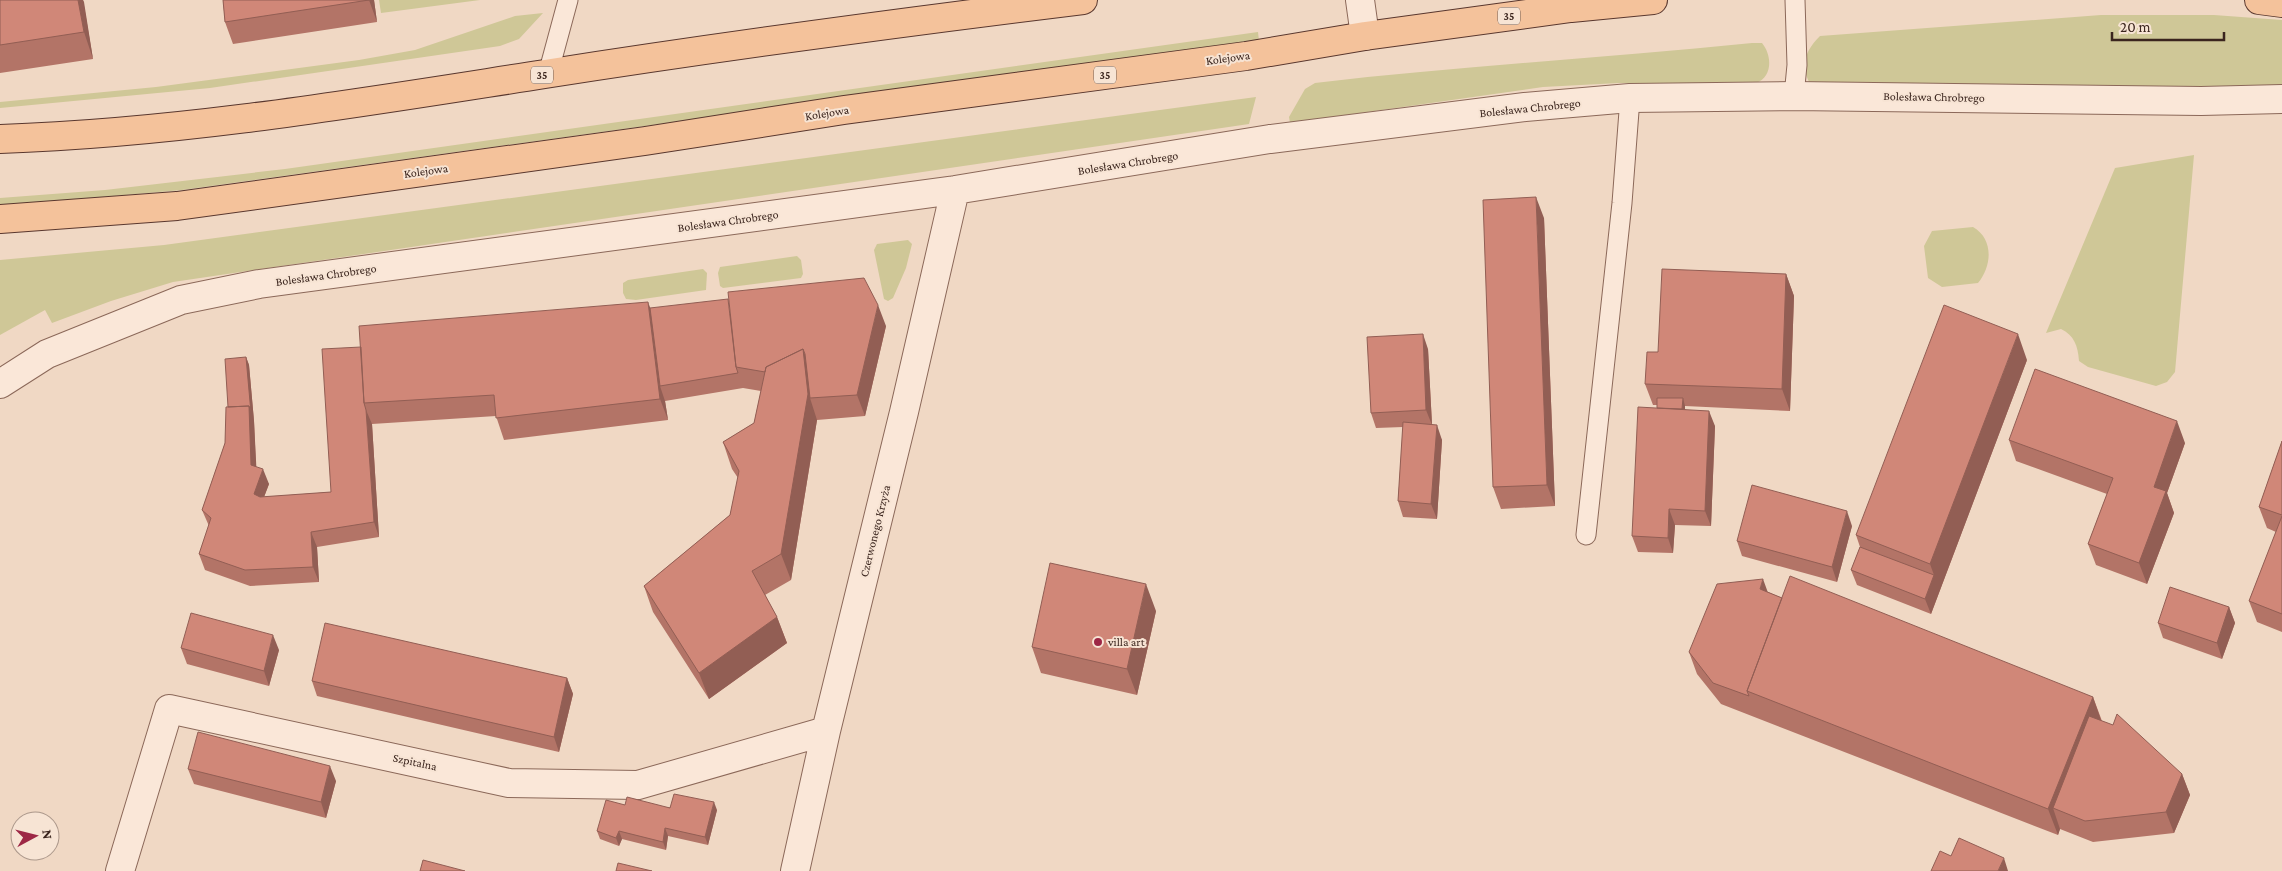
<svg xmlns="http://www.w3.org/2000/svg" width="2282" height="871" font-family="'Crimson Pro',serif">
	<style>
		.green { fill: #cfc797 }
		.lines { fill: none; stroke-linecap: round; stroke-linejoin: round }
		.lane-casing { stroke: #8b6859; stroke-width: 21 }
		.street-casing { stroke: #8b6859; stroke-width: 30 }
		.primary-casing { stroke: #59372e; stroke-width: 30 }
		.lane { stroke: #fae7d8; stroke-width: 19 }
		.street { stroke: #fae7d8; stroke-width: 28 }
		.primary { stroke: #f4c29b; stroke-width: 28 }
		.wall { fill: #b37467 }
		.shaded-wall { fill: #925e54 }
		.building { fill: #d08778; stroke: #925e54 }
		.poi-dot { fill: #9d2745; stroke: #f7e4d4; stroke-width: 2 }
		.labels { text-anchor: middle; stroke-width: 4; stroke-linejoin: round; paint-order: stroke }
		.shield { fill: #f7e4d4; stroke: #735e55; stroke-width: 1 }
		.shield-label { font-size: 11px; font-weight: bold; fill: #3b251e }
		.street-label { font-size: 12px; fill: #3b251e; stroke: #f7e4d4 }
		.poi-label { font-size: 12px; fill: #3b251e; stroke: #f7e4d4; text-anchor: start }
	</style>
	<rect width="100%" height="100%" fill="#f0d8c4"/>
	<path class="green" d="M379,0H480L381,13Z
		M543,13L519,39L500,46L210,88L0,108V102L156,87L359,60L415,50L515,16Z
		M2101,15H2214L2282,20V85L2171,90L1818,84L1809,82C1800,64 1806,50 1820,36Z
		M1258,32L1259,41L182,190L0,206V198L105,190L285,169Z
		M1752,43H1762C1772,55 1773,77 1756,83H1619L1543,87L1290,123L1289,117L1305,89L1315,83C1460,66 1607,58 1752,43Z
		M1256,97L1249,124L173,282L111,301L52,323L45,310L0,335V260L164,245Z
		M2194,155L2175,372L2167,382L2156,386L2088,367L2079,361C2078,346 2074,335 2061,329L2046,333L2115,168Z
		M1973,227C1994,239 1992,266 1978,283L1942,287L1928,278L1924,246L1932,231Z
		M908,240L912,244L906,268L893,298L888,301L884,299L874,250L877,244Z
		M797,256L801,260L803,274L801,278L723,288L720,286L718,273L720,267Z
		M703,269L707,273L706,290L636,300L626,299L623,293V283L628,280Z"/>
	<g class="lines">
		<defs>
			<path id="lane" d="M548,74L568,0
				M1794,96L1797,65L1795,0
				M1586,535L1622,203L1630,98"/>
			<path id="street" d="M1360,0L1365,36
				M0,384L47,354L181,300L259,284L955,190L1270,139L1525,107L1630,98L1794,96L2201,101L2282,99
				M120,871L169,709L509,783L638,785L826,731
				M795,871L826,731L904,412L955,190"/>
			<path id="primary" d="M2259,0L2282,3
				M0,139C183,133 364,102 545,74C724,46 904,22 1083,0
				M0,219L177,206L645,141L844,110L1246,56L1365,36L1571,8L1653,0"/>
		</defs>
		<use href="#lane" class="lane-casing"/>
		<use href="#street" class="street-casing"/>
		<use href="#primary" class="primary-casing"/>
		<use href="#lane" class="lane"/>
		<use href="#street" class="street"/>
		<use href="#primary" class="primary"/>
	</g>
	<path class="wall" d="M0,0H83L93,59L0,73Z
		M223,0H374L377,22L233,44L225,22Z
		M1544,218L1555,506L1501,509L1493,487Z
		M1786,274L1794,296L1790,411L1685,406V409L1715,426L1711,526L1675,525L1673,553L1638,552L1632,536L1657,408V405H1653L1645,384Z
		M650,308L886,326L865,416L817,420L791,580L765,595L777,617L787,643L709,699L653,612L644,586L730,515L738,478L732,469L723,442L754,423L761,391L743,388L665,401L668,420L504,440L496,416L372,424L379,537L317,547L319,582L250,586L205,570L199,554L209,526L202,510L225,443L228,407L246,357L249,365L254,421L256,467L269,484L264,497L331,492L361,347Z
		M1428,349L1432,424L1442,440L1437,519L1403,517L1398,501L1403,427L1376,428L1371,413Z
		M2027,360L1931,614L1857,585L1851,570L1860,547L1856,535Z
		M2009,440L2185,443L2167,493L2174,513L2147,584L2096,565L2088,544L2107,494L2016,461Z
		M2282,441V632L2257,622L2249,601L2276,532L2267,528L2259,507Z
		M1852,526L1837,582L1742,556L1737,541Z
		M1768,592L1782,598L2093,697L2102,721L2182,774L2190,795L2174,833L2093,842L2060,829L2058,835L1721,704L1697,674L1689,652Z
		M2229,607L2235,623L2222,659L2163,638L2158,623Z
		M1156,611L1137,695L1041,673L1032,647Z
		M181,648L279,650L269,686L187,664Z
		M567,678L573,694L559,752L317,696L312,681Z
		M188,769L336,781L326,818L194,784Z
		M625,805L717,810L708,845L668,836L666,850L622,839L619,846L600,839L597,831Z"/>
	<path class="shaded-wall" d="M78,0H83L84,2L93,59L84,32Z
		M369,0H374L377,22Z
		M1536,197L1544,218L1555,506L1547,485Z
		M1786,274L1794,296L1790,411L1782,389Z
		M648,302L656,323L660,386L665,401L668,420L660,399Z
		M878,305L886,326L865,416L857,395Z
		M1423,334L1428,349L1432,425L1426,410Z
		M2018,334L2027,360L1931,614L1925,599L1934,575L1930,564Z
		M803,349L812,376L810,398L817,420L791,580L781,554Z
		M246,357L249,365L254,421L257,480L251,465Z
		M1683,398L1685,406V421L1682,413Z
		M366,410L372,424L379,537L374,522Z
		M1709,411L1715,426L1711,526L1705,511Z
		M2177,421L2185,443L2167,493L2174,513L2147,584L2139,563L2154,487Z
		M1437,425L1442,440L1437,519L1431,504Z
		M263,469L269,484L259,510L254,494Z
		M1669,509L1675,525L1673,553L1668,538Z
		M1847,511L1852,526L1837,582L1832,567Z
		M311,532L317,547L319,582L313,567Z
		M1763,579L1771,601L1760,589Z
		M1146,584L1156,611L1137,695L1127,669Z
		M2229,607L2235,623L2222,659L2217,643Z
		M777,617L787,643L709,699L699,673Z
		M273,635L279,650L269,686L264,671Z
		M567,678L573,694L559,752L554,737Z
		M2093,697L2102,723L2053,808L2060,829L2058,835L2048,809Z
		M330,766L336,781L326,818L321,802Z
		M2182,774L2190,795L2174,833L2166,812Z
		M714,802L717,810L708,845L705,837Z
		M665,828L668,836L666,850L663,842Z
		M619,831L622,839L619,846L616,838Z
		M2004,858L2008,871H1998Z"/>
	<path class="building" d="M0,0H78L84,32L0,45Z
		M223,0H369L225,22Z
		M1536,197L1547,485L1493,487L1483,200Z
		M1662,269L1786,274L1782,389L1645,384L1647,352H1658Z
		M864,278L878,305L857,395L810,398L805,354L803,349L766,367L765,372L736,367L728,292Z
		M728,299L736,367L738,373L660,386L650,308Z
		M648,302L660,399L496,418L494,395L364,403L359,326Z
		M1944,305L2018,334L1930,564L1856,535Z
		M1423,334L1426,410L1371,413L1367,337Z
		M361,347L364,403L366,410L374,522L311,532L313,567L245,570L199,554L211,518L202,510L225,443L226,407L249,406L251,465L263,469L254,494L260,497L331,492L322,349Z
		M803,349L808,394L781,554L752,571L777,617L699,673L644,586L730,515L739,471L723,442L754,423L766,367Z
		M246,357L251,413L249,406L228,407L225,359Z
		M2035,369L2177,421L2154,487L2166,491L2139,563L2088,544L2113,478L2009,440Z
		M1657,398H1683L1682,409L1657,408Z
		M1638,407L1709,411L1705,511L1669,509L1668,538L1632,536Z
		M1403,422L1437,425L1431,504L1398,501Z
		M2282,441V515L2259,507Z
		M1752,485L1847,511L1832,567L1737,541Z
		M2282,516V614L2249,601Z
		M1860,547L1934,575L1925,599L1851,570Z
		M1050,563L1146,584L1127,669L1032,647Z
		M1790,576L2093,697L2048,809L1747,691Z
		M1763,579L1760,589L1782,598L1747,691L1749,696L1713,683L1689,652L1717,584Z
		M2170,587L2229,607L2217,643L2158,623Z
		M191,613L273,635L264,671L181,648Z
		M325,623L567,678L554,737L312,681Z
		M2117,714L2182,774L2166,812L2085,821L2053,808L2089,716L2113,725Z
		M198,732L330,766L321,802L188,769Z
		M674,794L714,802L705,837L665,828L663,842L619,831L616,838L597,831L606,800L625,805L627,797L670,808Z
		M1959,838L2004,858L1998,871H1931L1940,851L1951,856Z
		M423,860L465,871H420Z
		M618,863L652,871H616Z"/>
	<circle class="poi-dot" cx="1098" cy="642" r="5"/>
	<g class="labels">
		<g class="shield">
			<rect x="1498" y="7.5" width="22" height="17" rx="4"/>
			<rect x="531" y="66.5" width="22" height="17" rx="4"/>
			<rect x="1094" y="66.5" width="22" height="17" rx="4"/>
		</g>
		<g class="shield-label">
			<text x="1509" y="20">35</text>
			<text x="542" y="79">35</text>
			<text x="1105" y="79">35</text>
		</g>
		<g class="street-label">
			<text transform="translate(1228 58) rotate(-8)" y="4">Kolejowa</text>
			<text transform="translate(1934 97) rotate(1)" y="4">Bolesława Chrobrego</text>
			<text transform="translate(1530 108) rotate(-6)" y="4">Bolesława Chrobrego</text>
			<text transform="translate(827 113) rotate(-9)" y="4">Kolejowa</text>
			<text transform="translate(1128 163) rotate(-9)" y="4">Bolesława Chrobrego</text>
			<text transform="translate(426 171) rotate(-8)" y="4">Kolejowa</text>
			<text transform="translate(728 221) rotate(-8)" y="4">Bolesława Chrobrego</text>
			<text transform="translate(326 275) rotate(-8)" y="4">Bolesława Chrobrego</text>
			<text transform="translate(875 531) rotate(-76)" y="4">Czerwonego Krzyża</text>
			<text transform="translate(415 762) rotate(12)" y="4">Szpitalna</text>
		</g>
		<g class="poi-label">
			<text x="1108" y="646">villa art</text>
		</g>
	</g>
	<g transform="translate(35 836) rotate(83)"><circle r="24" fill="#f7e4d4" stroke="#ac988b"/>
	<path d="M0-4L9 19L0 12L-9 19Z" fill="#9d2745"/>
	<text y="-8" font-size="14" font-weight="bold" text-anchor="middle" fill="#3b251e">N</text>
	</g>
	<path d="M2112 32v8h112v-8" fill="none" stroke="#3b251e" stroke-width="2.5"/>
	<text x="2120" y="32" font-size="15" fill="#3b251e" stroke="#f7e4d4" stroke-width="4" paint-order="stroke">20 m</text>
</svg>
